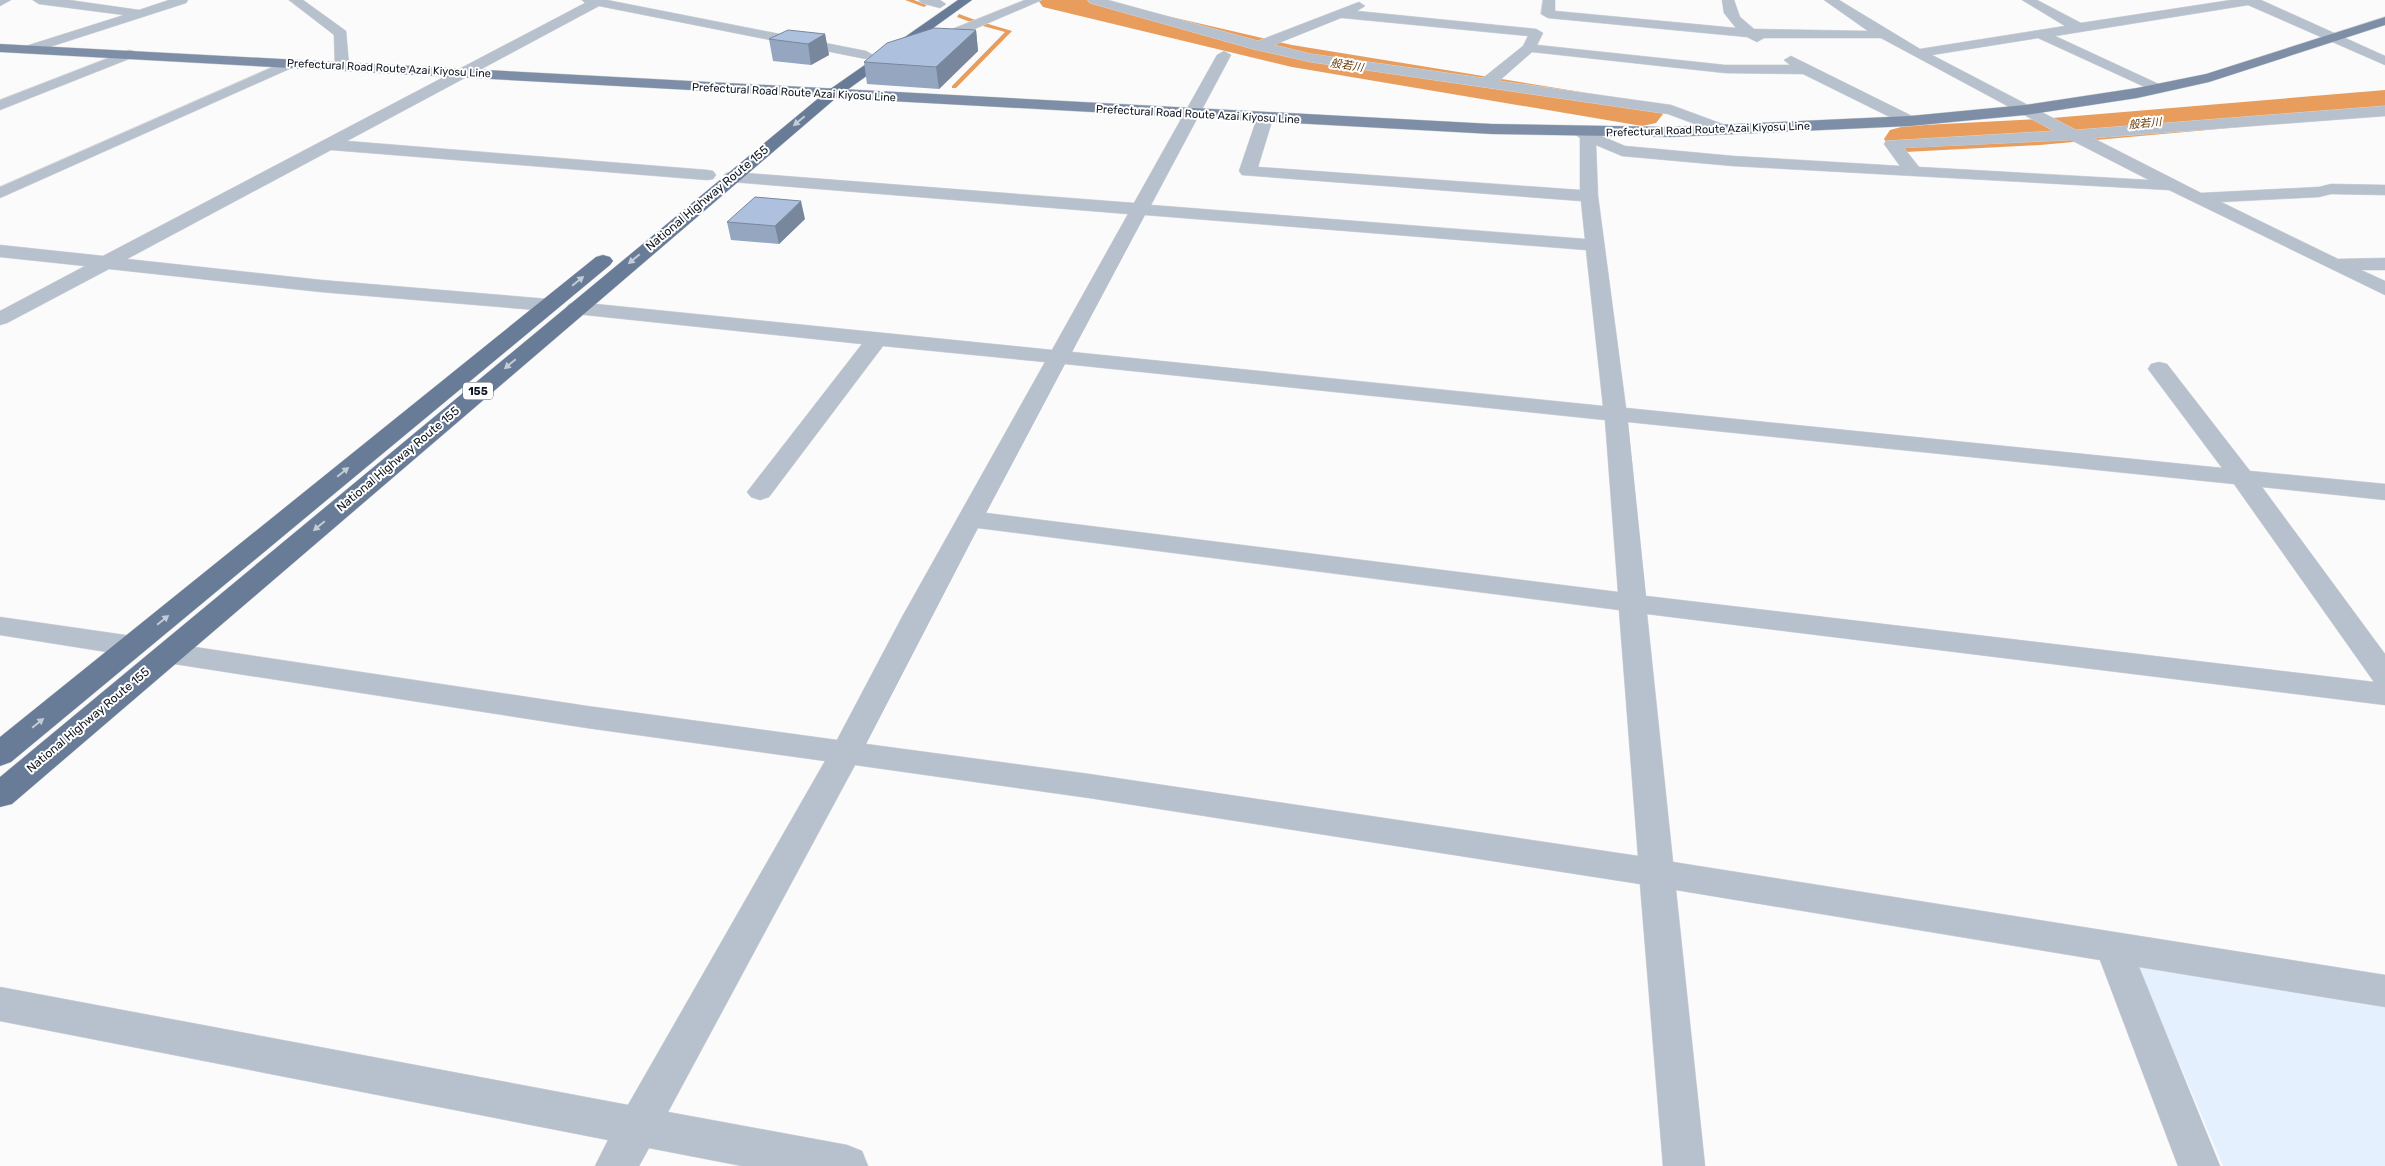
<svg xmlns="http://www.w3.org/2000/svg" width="2385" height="1166" font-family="Rubik,'Noto Sans JP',sans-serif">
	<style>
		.built { fill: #e5f0ff }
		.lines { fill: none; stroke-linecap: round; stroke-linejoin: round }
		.stream { fill: #e89d5c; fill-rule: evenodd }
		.river { fill: #e89d5c; fill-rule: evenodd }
		.minor-casing { stroke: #d6d7d9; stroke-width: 1 }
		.major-casing { stroke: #d6d7d9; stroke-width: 1 }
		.highway-casing { stroke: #d6d7d9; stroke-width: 1 }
		.minor { fill: #b7c0cd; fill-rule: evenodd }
		.major { fill: #7d8ea6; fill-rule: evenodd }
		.highway { fill: #697c97; fill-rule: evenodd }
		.wall { fill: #95a6c0 }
		.shaded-wall { fill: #79879c }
		.building { fill: #adc1df; stroke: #79879c }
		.oneway { fill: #c3cbd5 }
		.labels { text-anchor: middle; stroke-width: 4; stroke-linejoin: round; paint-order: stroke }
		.far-water-label { font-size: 11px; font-style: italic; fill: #663600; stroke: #fff }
		.far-street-label { font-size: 11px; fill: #121924; stroke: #fff }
		.shield { fill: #fff; stroke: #595e66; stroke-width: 1 }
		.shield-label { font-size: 11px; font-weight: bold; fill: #121924 }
		.street-label { font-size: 12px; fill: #121924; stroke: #fff }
	</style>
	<rect width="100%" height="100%" fill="#fbfbfb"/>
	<path class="built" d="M2136,962L2385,1003V1166H2223Z"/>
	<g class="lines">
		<path class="stream" d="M905,0H914L927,5L924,7Z
			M959,14L978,21L979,22L976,24L957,17Z
			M985,23L1012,31L956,88H952V86L1005,32L983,26Z"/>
		<path class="river" d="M1038,0H1098L1292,45L1642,102L1656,105L1663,114L1656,123L1642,126L1292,67L1043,7Z
			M2385,90V114L2040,145L1905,152L1890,148L1884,139L1890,130L1905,126L2040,119Z"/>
		<defs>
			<path id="minor" d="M0,0H11L0,6Z
				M33,0H69L139,10L169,0H188L186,3L31,53L26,52L24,49L26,46L124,15L39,4Z
				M289,0H303L346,31L349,66L347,69H337L335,66L334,35Z
				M582,0H607L866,51L873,55L866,59L599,6L347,141L707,170L713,171L716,175L713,179L707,180L331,150L127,259L321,280L548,299L555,301L558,305L555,309L548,311L321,292L109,269L7,323L0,325V311L85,266L0,257V245L103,256L585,3Z
				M919,0H940L946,4L940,8L921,3Z
				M1025,0H1042L935,46L930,47L923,43L925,40Z
				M1088,0H1108L1258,41L1359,2L1365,6L1357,11L1536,29L1543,33L1537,45L1725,65H1790L1784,60L1791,56L1916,118L1918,121L1916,124H1904L1803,74L1725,73L1532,52L1499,81L1671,105L1728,126L1730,129L1728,132L1722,134L1668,114L1311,62L1253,49L1090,3ZM1341,18H1343L1528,36L1523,46L1483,78L1311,54L1274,45Z
				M1543,0H1555V11L1736,28L1724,13L1722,0H1734L1740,17L1754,29L1868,31L1824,0H1839L1920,49L2065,26L2022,0H2037L2081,23L2231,0H2261L2385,56V65L2248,5L2055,36L2163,86L2165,89L2163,92L2158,93L2038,38L1932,55L2076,130L2385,106V116L2093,138L2201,193L2319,187L2331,184L2385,185V195L2331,194L2319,197L2221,202L2338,259L2385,258V270H2361L2385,281V295L2169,190L1733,166L1622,156L1596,145L1598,196L1626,408L2222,468L2148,369L2151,364L2159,362L2167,364L2250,471L2385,484V500L2262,487L2385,654V705L1647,614L1673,862L2385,975V1007L2139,967L2220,1166H2178L2100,960L1676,890L1705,1166H1663L1640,884L1089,798L855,765L668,1112L847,1145L862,1151L868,1166H742L649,1148L639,1166H595L608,1140L0,1021V987L628,1105L825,761L587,728L168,663L158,660L153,653L158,646L168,643L587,706L837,740L902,617L1045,362L883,346L769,497L760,500L751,497L747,492L862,344L576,314L569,312L566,308L569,304L576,302L1052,350L1128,214L732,182L726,181L723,177L726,173L732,172L1134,203L1217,55L1224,51L1231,55L1151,205L1585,239L1581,201L1242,175L1239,171L1257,118L1265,113L1273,118L1258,167L1580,190V138L1572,132L1580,127L1625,146L1733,156L1900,166L1884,144L1886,141L2054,131L1881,38H1764L1757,42L1747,37L1548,18L1541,14ZM2071,140L2149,180L1919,167L1904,148ZM1145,215L1586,250L1603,406L1072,352ZM1065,364L1605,420L1618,592L986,513ZM1628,422L2234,484L2374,682L1646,596ZM978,528L1619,610L1638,856L1089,774L866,744Z
				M129,50L134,51L136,54L134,57L0,110V100Z
				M291,59L298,63L296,66L0,198V187Z
				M0,617L132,636L142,639L147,646L142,653L132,656L0,635Z"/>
			<path id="major" d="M2385,17V25L2209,82L2137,98L2025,115L1910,126L1670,137L1492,134L0,52V44L1492,124L1670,127L1910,116L2025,105L2137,88L2206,74Z"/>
			<path id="highway" d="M958,0H972L836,98L12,804L0,807V777L826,92Z
				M603,255L610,257L613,261L610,265L11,762L0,766V737L596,257Z"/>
		</defs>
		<use href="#minor" class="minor-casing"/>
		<use href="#major" class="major-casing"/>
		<use href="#highway" class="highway-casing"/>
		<use href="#minor" class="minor"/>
		<use href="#major" class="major"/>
		<use href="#highway" class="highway"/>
	</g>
	<path class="wall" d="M976,30L978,51L939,89L867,84L864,62Z
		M825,34L829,55L811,65L773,61L769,39Z
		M805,219L779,244L731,240L727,222Z"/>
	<path class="shaded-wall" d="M976,30L978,51L939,89L936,67Z
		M825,34L829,55L811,65L808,44Z
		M801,201L805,219L779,244L775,226Z"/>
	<path class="building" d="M934,28L976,30L936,67L864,62L887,43Z
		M788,30L825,34L808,44L769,39Z
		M755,197L801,201L775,226L727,222Z"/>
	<defs><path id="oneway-solid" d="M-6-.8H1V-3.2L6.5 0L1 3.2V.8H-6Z" transform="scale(1.25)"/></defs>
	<g class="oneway">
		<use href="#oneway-solid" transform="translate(799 121) rotate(140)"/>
		<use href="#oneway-solid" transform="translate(634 259) rotate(140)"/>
		<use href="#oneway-solid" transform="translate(578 281) rotate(-39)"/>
		<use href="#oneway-solid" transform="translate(510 364) rotate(140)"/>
		<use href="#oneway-solid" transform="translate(343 472) rotate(-39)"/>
		<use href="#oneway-solid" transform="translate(319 526) rotate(140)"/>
		<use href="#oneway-solid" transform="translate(163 620) rotate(-39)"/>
		<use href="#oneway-solid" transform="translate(38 723) rotate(-39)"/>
	</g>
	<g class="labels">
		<g class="far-water-label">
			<text transform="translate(1347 65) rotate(9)" y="4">般若川</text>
			<text transform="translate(2145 123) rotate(-5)" y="4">般若川</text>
		</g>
		<g class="far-street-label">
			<text transform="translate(389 68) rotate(3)" y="4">Prefectural Road Route Azai Kiyosu Line</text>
			<text transform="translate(794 92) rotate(3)" y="4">Prefectural Road Route Azai Kiyosu Line</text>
			<text transform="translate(1198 114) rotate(3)" y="4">Prefectural Road Route Azai Kiyosu Line</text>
			<text transform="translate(1708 129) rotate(-2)" y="4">Prefectural Road Route Azai Kiyosu Line</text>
		</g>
		<rect class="shield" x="463" y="382.5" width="30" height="17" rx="4"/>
		<g class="shield-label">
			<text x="478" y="395">155</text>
		</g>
		<g class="street-label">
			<text transform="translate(707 198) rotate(-40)" y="4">National Highway Route 155</text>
			<text transform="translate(398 459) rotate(-40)" y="4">National Highway Route 155</text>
			<text transform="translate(88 720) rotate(-40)" y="4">National Highway Route 155</text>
		</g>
	</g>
</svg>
